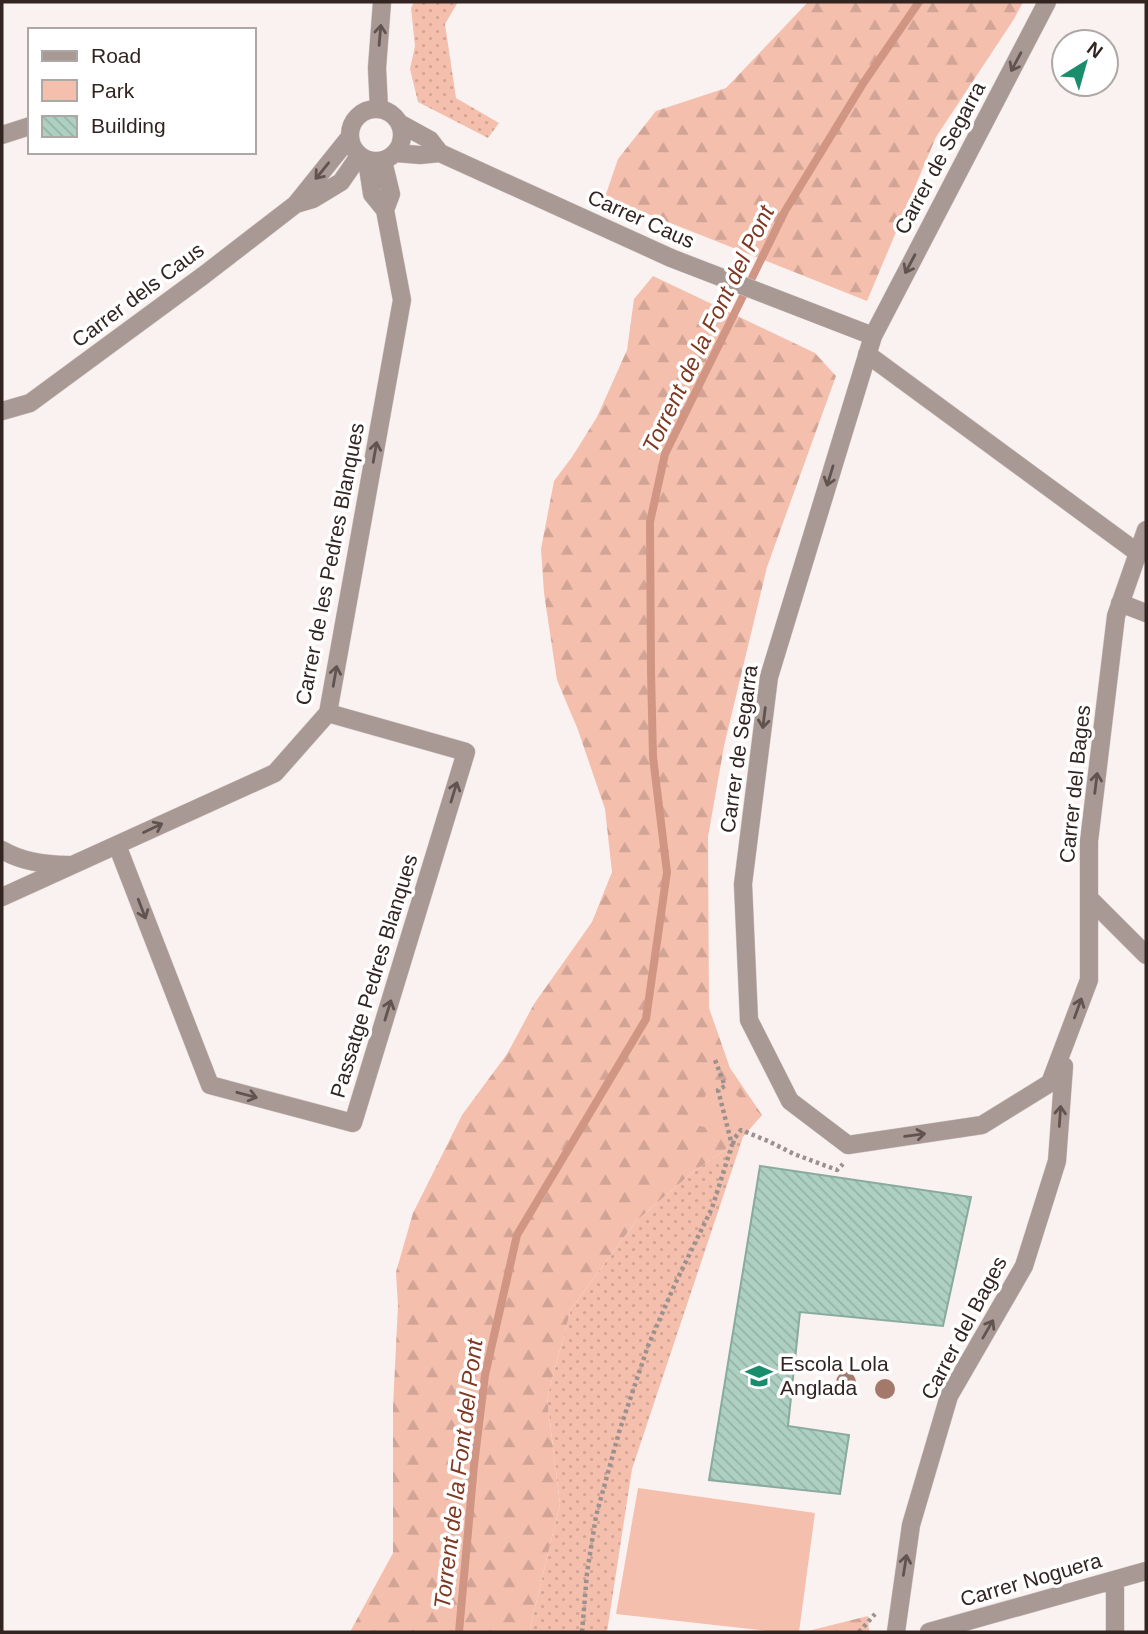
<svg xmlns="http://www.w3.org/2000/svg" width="1148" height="1634" font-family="Helvetica,sans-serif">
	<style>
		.grass { fill: url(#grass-dots) }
		.forest { fill: url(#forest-firs) }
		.green { fill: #f5bfad }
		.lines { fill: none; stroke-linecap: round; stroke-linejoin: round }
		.stream { stroke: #d09683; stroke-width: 8 }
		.building { fill: url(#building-back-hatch); stroke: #89ab9e; stroke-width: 2 }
		.minor-casing { stroke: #d6cdcb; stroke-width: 19 }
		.path { stroke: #9b918e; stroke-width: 4.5; stroke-dasharray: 3.5 3.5; stroke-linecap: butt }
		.minor { stroke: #a89994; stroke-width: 18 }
		.tree { fill: #a3796c }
		.oneway { stroke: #61534f }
		.labels { text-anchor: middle; stroke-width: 7; stroke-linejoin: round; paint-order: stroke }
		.street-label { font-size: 21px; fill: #322521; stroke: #fff }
		.poi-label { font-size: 21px; fill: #322521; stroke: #fff; text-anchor: start }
		.water-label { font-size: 23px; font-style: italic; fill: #7f3821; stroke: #fff }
	</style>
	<defs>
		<pattern id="grass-dots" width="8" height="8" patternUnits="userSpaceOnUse" patternTransform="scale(1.75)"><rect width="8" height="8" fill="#f5bfad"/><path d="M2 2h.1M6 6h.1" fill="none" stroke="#d2a495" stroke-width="1.8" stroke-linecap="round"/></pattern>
		<pattern id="forest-firs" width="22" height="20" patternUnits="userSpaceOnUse" patternTransform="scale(1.75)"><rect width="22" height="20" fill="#f5bfad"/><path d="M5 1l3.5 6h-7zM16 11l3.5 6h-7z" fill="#d2a495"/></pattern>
		<pattern id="building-back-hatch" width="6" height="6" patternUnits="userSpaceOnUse" patternTransform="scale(1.75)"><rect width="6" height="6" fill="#add0c2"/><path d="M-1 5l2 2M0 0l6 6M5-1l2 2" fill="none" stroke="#95b2a6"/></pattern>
	</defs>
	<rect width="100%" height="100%" fill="#faf2f0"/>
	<path class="grass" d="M414,2H458L445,24L456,98L499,123L488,138L418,102L410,69L415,46L411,8Z
		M743,1137L632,1469L607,1632H529L560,1504L547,1398L571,1309L636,1221L693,1172Z"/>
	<path class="forest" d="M808,2H1023L1014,19L936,137L867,301L605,197L618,159L656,111L726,88Z
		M653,276L815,353L836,376L767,567L724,746L708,837L709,1008L730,1068L762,1115L743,1137L693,1172L636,1221L571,1309L547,1398L560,1504L529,1632H350L393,1553V1407L398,1306L396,1272L413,1213L462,1115L507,1054L534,1004L592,922L612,872L605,809L578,730L557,680L544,593L541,549L554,481L572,457L597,417L627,350L634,299Z
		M868,1616L869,1632H804Z"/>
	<path class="green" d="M725,1086L762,1115L740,1136L692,1124L707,1092Z
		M638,1488L815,1513L799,1632H777L616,1614Z"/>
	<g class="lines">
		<path class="stream" d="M459,1632L474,1465L485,1375L517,1235L646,1019L667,872L653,757L651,671L650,522L665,454L785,211L864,82L919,2"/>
	</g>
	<path class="building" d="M760,1166L971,1197L943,1326L800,1312L788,1426L849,1435L840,1494L709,1480Z"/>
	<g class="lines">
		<defs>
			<path id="minor" d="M1047,2L873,336L769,677L743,884L749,1020L790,1101L848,1145L982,1125L1050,1083L1089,980V841L1116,616L1146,530
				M350 135a26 26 0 1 1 52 0a26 26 0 1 1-52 0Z
				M379,109L377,68L382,2
				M399,123L430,140L440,153L671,258L873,336
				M2,135L30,126
				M396,153L420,155L440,153
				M383,161L391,194L385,210
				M296,204L313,199L341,182L359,156
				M867,354L1138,553
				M2,411L30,403L204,275L296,204L349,138
				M1120,603L1146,613
				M117,845L210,1085L353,1123L466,752L328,713
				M2,850C22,862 46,865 69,865
				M2,897L275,773L328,713L402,300L385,210L372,194L367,161
				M1089,898L1146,955
				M896,1632L911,1525L949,1396L1024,1266L1057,1161L1064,1066
				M929,1632L1146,1571
				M1115,1632V1580"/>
		</defs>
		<use href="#minor" class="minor-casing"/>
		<path class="path" d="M733,1144L734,1139L741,1130L768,1141L794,1154L837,1170L843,1164
			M582,1632L587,1573L596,1516L620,1429L648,1346L675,1284L712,1208L732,1145L718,1090L725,1086L715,1060
			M859,1632L875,1614"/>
		<use href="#minor" class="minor"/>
	</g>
	<g class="tree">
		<circle cx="846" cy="1382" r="10"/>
		<circle cx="885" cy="1389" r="10"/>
	</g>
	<defs><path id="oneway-shaft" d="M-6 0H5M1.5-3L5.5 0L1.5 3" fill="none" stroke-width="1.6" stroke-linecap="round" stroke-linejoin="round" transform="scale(1.75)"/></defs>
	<g class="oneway">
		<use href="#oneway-shaft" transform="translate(380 35) rotate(-85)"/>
		<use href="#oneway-shaft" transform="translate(1016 62) rotate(118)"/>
		<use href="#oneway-shaft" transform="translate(322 171) rotate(129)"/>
		<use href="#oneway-shaft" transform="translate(910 264) rotate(118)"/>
		<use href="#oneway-shaft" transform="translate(375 452) rotate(-80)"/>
		<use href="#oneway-shaft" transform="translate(830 476) rotate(107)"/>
		<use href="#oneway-shaft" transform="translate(335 676) rotate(-80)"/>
		<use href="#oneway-shaft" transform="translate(764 718) rotate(97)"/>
		<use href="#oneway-shaft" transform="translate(1096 783) rotate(-83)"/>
		<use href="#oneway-shaft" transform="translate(454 792) rotate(-73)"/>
		<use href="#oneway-shaft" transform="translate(153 828) rotate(-25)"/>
		<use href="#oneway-shaft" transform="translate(142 909) rotate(69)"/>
		<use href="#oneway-shaft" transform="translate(1078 1008) rotate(-70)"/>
		<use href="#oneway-shaft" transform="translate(388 1010) rotate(-73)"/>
		<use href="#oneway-shaft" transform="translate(247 1095) rotate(15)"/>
		<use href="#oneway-shaft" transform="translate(1060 1116) rotate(-86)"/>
		<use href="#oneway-shaft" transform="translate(915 1135) rotate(-8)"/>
		<use href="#oneway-shaft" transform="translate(988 1329) rotate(-60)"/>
		<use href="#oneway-shaft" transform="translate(905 1565) rotate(-81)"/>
	</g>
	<defs>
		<symbol id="school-bare" viewBox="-9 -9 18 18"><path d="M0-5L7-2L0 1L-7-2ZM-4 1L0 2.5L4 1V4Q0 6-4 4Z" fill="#1a8d6d" stroke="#fff" stroke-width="2.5" paint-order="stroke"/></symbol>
	</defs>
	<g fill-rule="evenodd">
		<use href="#school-bare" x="740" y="1357" width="38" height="38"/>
	</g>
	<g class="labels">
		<g class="street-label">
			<text transform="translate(940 158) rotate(-62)" y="7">Carrer de Segarra</text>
			<text transform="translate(641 219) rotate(24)" y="7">Carrer Caus</text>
			<text transform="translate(138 295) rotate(-37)" y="7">Carrer dels Caus</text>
			<text transform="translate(330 564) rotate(-79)" y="7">Carrer de les Pedres Blanques</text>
			<text transform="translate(739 749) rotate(-82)" y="7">Carrer de Segarra</text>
			<text transform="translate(1075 784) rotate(-84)" y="7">Carrer del Bages</text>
			<text transform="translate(374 976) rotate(-73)" y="7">Passatge Pedres Blanques</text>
			<text transform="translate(964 1328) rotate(-62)" y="7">Carrer del Bages</text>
			<text transform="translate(1031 1580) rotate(-16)" y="7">Carrer Noguera</text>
		</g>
		<g class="poi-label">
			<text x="780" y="1371">Escola Lola<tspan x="780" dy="24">Anglada</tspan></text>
		</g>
		<g class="water-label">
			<text transform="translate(708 329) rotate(-64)" y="8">Torrent de la Font del Pont</text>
			<text transform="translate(458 1474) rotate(-83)" y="8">Torrent de la Font del Pont</text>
		</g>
	</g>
	<rect width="1148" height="1634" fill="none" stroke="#322521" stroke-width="7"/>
	<rect x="28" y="28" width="228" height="126" fill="#ffffff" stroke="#ada8a6" stroke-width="2"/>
	<rect x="42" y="51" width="35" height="10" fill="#a89994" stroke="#ada8a6" stroke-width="2"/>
	<text x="91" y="63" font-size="21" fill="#322521">Road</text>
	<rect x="42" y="80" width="35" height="21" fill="#f5bfad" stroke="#ada8a6" stroke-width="2"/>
	<text x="91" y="98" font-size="21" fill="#322521">Park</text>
	<rect x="42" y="116" width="35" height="21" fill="url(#building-back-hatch)" stroke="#ada8a6" stroke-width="2"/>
	<text x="91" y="133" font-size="21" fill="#322521">Building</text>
	<g transform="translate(1085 63) rotate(37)"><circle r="33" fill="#ffffff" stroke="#ada8a6" stroke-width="2"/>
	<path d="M0-5L12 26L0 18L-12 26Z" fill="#1a8d6d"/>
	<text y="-10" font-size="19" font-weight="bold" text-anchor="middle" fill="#322521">N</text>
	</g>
</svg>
